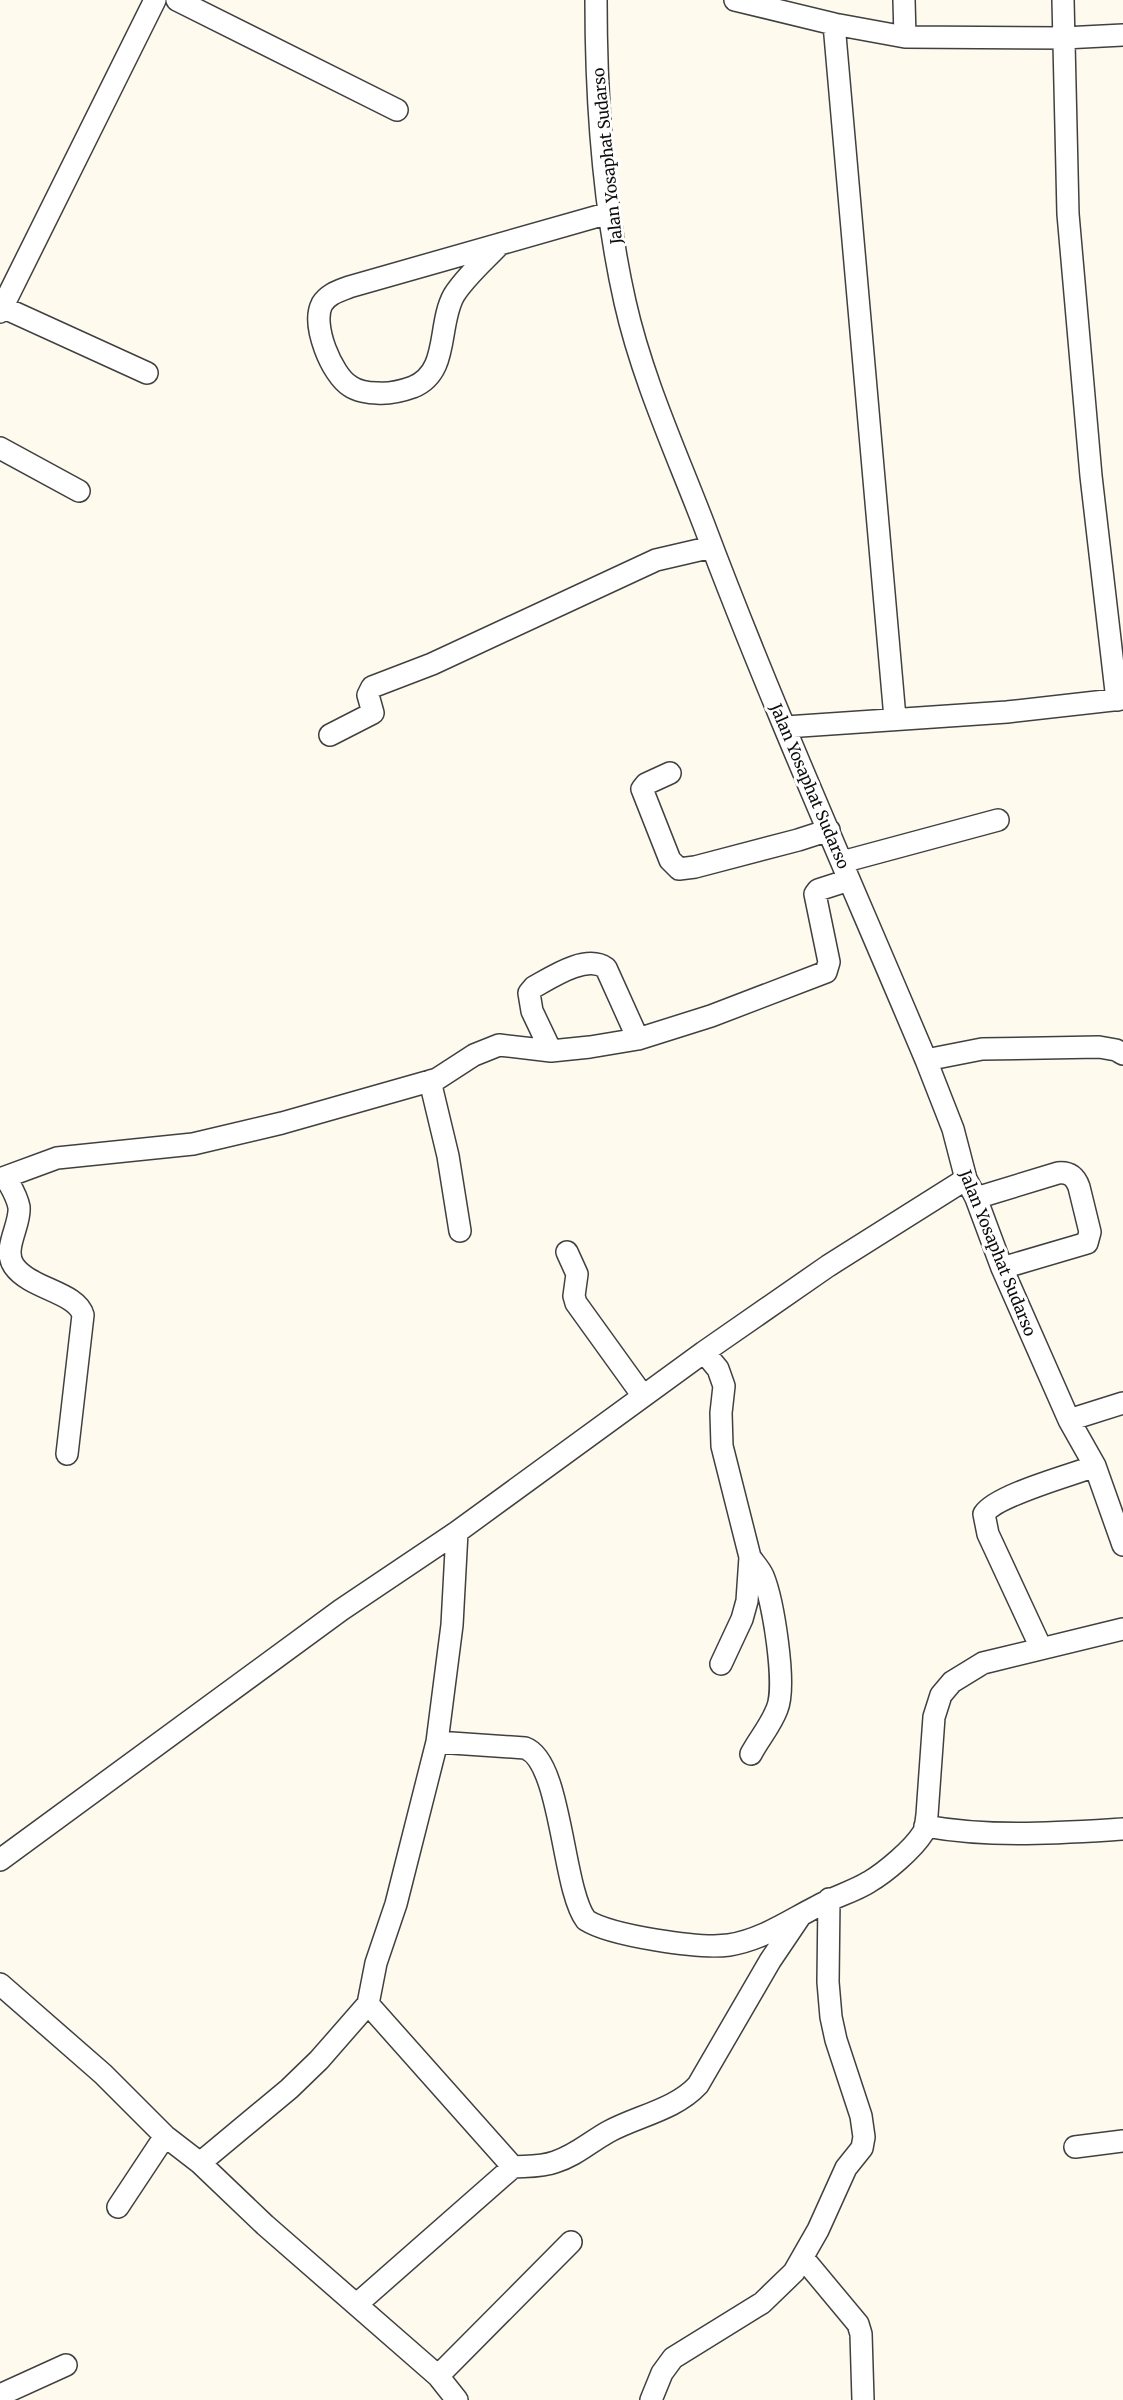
<svg xmlns="http://www.w3.org/2000/svg" width="1123" height="2400" font-family="Merriweather,serif">
	<style>
		.lines { fill: none; stroke-linecap: round; stroke-linejoin: round }
		.minor-casing { stroke: #404040; stroke-width: 24 }
		.minor { stroke: #fff; stroke-width: 21 }
		.labels { text-anchor: middle; stroke-width: 6; stroke-linejoin: round; paint-order: stroke }
		.street-label { font-size: 16px; fill: #0d0d0d; stroke: #fff }
	</style>
	<rect width="100%" height="100%" fill="#fffaee"/>
	<g class="lines">
		<defs>
			<path id="minor" d="M177,0L397,110
				M596,0C596,101 603,204 625,302C642,378 676,452 704,525C772,706 851,882 926,1060L953,1129L966,1179L976,1198L1002,1268L1069,1420L1095,1466L1123,1545
				M735,0L834,24L905,37L1064,38L1123,35
				M904,0L905,37
				M1063,0L1068,214L1091,476L1117,700
				M834,24L895,718
				M500,244C485,260 466,276 454,295C437,325 450,372 413,387C402,391 389,394 377,393C369,393 357,391 350,386C332,375 311,325 322,304C328,294 339,291 349,287L609,213
				M0,306L147,373
				M0,312L155,0
				M0,448L79,491
				M786,727L1007,712L1123,699
				M330,735L373,713L368,695L372,687L432,664L656,560L712,547
				M670,773L646,784L642,789L670,860L679,869L695,867L798,840L829,830
				M842,862L998,820
				M551,1051L532,1011L529,993L534,987C552,977 586,954 606,968L638,1039
				M926,1060L982,1049L1099,1047L1116,1050L1123,1054
				M430,1081L448,1156L460,1231
				M6,1178C11,1187 17,1196 19,1207C21,1225 2,1249 14,1266C30,1289 77,1292 83,1315L67,1454
				M0,1179L57,1158L193,1144L282,1123L437,1079L474,1055L499,1045L551,1051L590,1047L638,1039L711,1016L826,972L829,962L815,894L818,890L849,880
				M976,1198L1058,1173C1069,1172 1075,1176 1079,1187L1090,1232L1087,1243L1002,1268
				M567,1252L577,1274L574,1296L576,1303L643,1396
				M704,1352L718,1369L724,1386L721,1413L722,1446L750,1557L747,1601L742,1619L721,1664
				M1069,1420L1123,1403
				M750,1557C754,1563 760,1569 763,1576C773,1600 787,1686 777,1709C771,1725 759,1739 751,1754
				M1041,1648L988,1534L984,1514C996,1495 1072,1475 1095,1466
				M437,1742L525,1748C562,1761 562,1889 586,1920C611,1936 700,1949 729,1945C761,1940 787,1922 816,1907C833,1897 853,1892 869,1882C886,1872 913,1849 923,1833C926,1828 926,1821 927,1815L934,1717L941,1695L952,1682L983,1663L1123,1629
				M925,1826C991,1838 1057,1833 1123,1829
				M0,1860L341,1610L457,1532L704,1352L828,1266L966,1179
				M0,1984L103,2074L165,2136L200,2163L265,2225L438,2376L457,2400
				M1075,2147L1123,2141
				M200,2163L289,2089L319,2060L368,2004L376,1963L396,1904L437,1742L452,1625L457,1532
				M513,2167C527,2166 542,2167 555,2162C575,2156 590,2142 608,2132C637,2116 675,2110 698,2085L770,1961L799,1918
				M118,2207L165,2136
				M803,2258L858,2324L861,2334L863,2400
				M357,2304L513,2167L368,2004
				M438,2376L571,2242
				M0,2395L66,2365
				M651,2400L662,2373L673,2358L762,2303L794,2272L818,2230L846,2168L862,2148L864,2137L861,2116L836,2040L831,2017L828,1982L829,1899"/>
		</defs>
		<use href="#minor" class="minor-casing"/>
		<use href="#minor" class="minor"/>
	</g>
	<g class="labels">
		<g class="street-label">
			<text transform="translate(607 156) rotate(-96)" y="6">Jalan Yosaphat Sudarso</text>
			<text transform="translate(810 786) rotate(67)" y="6">Jalan Yosaphat Sudarso</text>
			<text transform="translate(998 1253) rotate(68)" y="6">Jalan Yosaphat Sudarso</text>
		</g>
	</g>
</svg>
